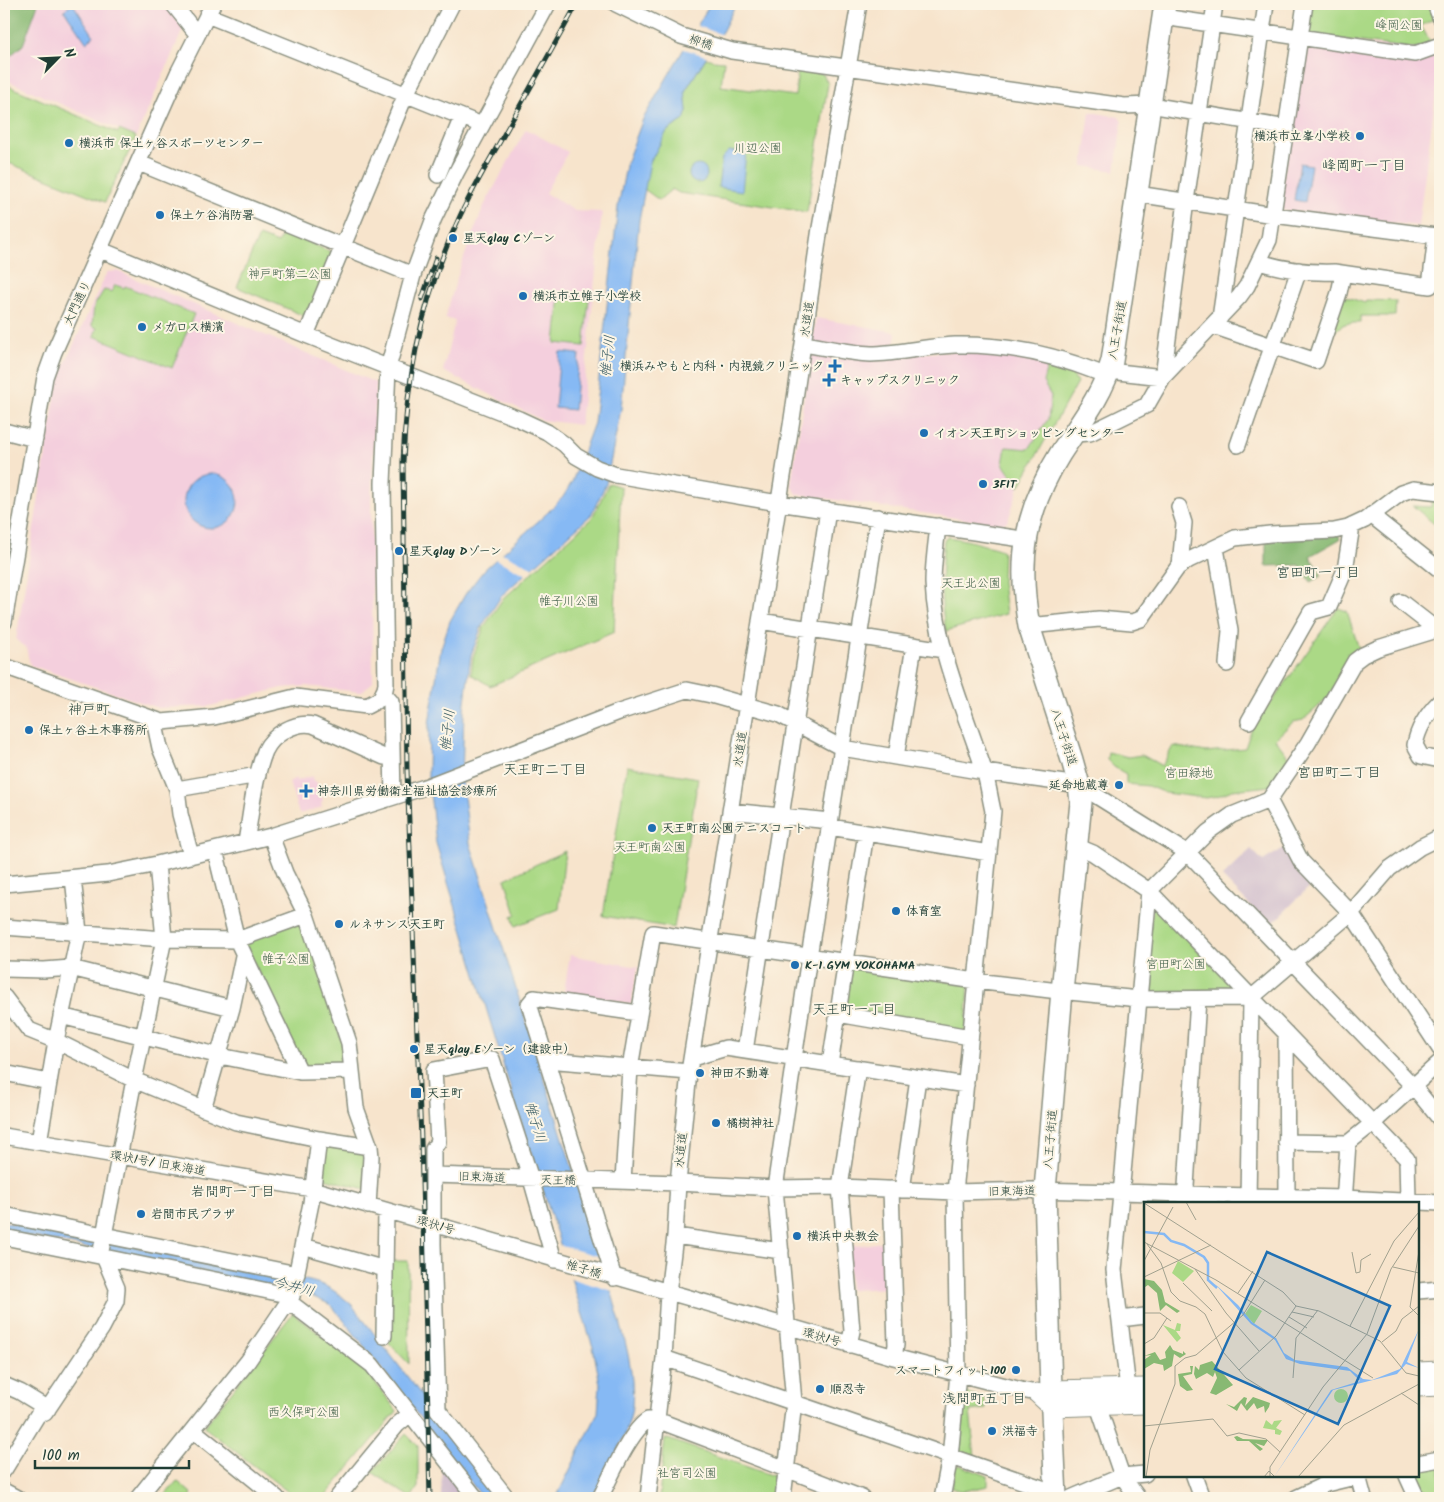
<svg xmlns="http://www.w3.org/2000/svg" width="1444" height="1502" font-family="Kalam,'Klee One',sans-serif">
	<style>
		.built { fill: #f4cfdd }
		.industrial { fill: #d0bdcd }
		.green { fill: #abd986; stroke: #658b5d }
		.forest { fill: #88b973; stroke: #547b54 }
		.water { fill: #86b9f4; stroke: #527b94 }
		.pier { fill: #f7e4cc }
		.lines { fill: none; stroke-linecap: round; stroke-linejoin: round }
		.minor-casing { stroke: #8b9080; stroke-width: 18 }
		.major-casing { stroke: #8b9080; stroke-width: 21 }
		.highway-casing { stroke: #8b9080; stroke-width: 24 }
		.minor { stroke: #fff; stroke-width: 15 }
		.major { stroke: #fff; stroke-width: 19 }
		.highway { stroke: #fff; stroke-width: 21 }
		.rail-casing { stroke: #1f3d34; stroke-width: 5 }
		.rail { stroke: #fcf5e5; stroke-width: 3; stroke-dasharray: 9; stroke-linecap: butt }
		.poi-dot { fill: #1f6fb2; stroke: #fcf5e5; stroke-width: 2 }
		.labels { text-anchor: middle; stroke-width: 4; stroke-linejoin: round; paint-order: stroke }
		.park-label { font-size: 12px; fill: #3b5c44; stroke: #fcf5e5 }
		.street-label { font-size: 12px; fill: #1f3d34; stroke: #fcf5e5 }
		.poi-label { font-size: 12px; font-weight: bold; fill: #1f3d34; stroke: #fcf5e5; text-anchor: start }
		.neighbourhood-label { font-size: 14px; fill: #1f3d34; stroke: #fcf5e5 }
		.water-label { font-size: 14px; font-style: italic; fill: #395c64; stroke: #fcf5e5 }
		.inset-river { fill: none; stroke: #86b9f4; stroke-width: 2.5 }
		.inset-road { fill: none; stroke: #a1a18f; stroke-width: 1 }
		.view { fill: #1f6fb2; fill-opacity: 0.15; stroke: #1f6fb2; stroke-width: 2.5 }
		.inset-edge { fill: none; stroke: #1f3d34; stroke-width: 2.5 }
	</style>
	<rect width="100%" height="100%" fill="#fcf5e5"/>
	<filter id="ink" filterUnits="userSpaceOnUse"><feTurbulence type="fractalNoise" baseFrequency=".02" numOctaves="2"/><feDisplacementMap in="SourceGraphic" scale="10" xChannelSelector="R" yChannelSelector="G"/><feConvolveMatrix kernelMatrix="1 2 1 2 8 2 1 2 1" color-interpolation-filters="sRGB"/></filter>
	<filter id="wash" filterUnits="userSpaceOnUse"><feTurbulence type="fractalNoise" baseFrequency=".0096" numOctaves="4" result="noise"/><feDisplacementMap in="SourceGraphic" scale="20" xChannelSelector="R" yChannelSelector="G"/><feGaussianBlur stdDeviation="1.12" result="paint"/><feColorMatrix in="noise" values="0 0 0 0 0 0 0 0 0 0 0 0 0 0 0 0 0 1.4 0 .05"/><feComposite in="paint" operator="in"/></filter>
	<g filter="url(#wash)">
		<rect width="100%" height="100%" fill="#f7e4cc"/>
		<path class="built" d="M38,4H165L183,27L181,34L136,137L4,79V61L23,45Z
			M1302,43L1440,48V64L1418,226L1283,210L1279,208Z
			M1090,112L1119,117L1122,122L1115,171L1083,166Z
			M526,129L568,152L545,193L575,211L602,212L580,425L542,420L443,371L455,321L445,318L460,268L484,206Z
			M117,271L376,383L371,502L373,682L361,692L306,686L282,688L210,706L158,708L30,665L26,647L16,640L58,379L107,272Z
			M816,318L896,332L893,355L986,350L1070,368L1077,383L1019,487L1008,520L1002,525L797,494L791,485Z
			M312,776L314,781H316L323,801L321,802L322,807L299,814L289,782L296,778V781Z
			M570,955L638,967L631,1004L564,992Z
			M889,1241L890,1288L850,1290L848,1247Z"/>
		<path class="industrial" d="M1284,848L1315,881L1270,926L1222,877L1251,849L1263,861Z
			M442,1460L472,1498H441Z"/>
		<path class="green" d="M1308,4H1433L1437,17L1421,26L1431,43L1416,49L1307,35Z
			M706,58L713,60L724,61L721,86L795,96L798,70L823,74L828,84L807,212L679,193L672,189L659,200L644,189L650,162L667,131L684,120L687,111L685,91Z
			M4,84L118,133L119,130L136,137L105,202L4,161Z
			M284,232L336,254L309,318L237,287L259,236L278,243Z
			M115,285L124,288L125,286L194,314L172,368L94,336L97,328L92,326L94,306L104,290L112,292Z
			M560,296L589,299L584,346L555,343Z
			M1344,296L1365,303L1366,300L1396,301L1395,316H1360V323C1347,323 1345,322 1335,331L1331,330Z
			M1048,363L1070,368L1077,383L1019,487L1003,464L1006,447L1029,449L1048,419L1051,396L1043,382Z
			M609,483L621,487L614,632L490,686L471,674L473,657L484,627L502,600L592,518Z
			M1432,495L1440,497L1439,528L1413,506L1431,507Z
			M948,537C961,539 972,541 984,545C991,547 996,547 1003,551L1002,582L1006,614L946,631C939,601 941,571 944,540Z
			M1338,608L1347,611L1359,649L1327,699L1303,720L1293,722L1275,739L1290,759L1270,786L1232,790L1217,796L1206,798L1165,793L1148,786L1126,784V774L1114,767L1107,760L1108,752L1128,757L1142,755L1162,766L1173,746L1206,752L1245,748L1255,719L1272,702Z
			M627,766L698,778L674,928L603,916Z
			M565,851L559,909L515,926L512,916L516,914L505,879Z
			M1152,904L1244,995L1152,993L1147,987Z
			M305,918L350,1070L305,1069L244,942Z
			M847,966L969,985L966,1028L962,1033L844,1012Z
			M324,1145L367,1151L366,1189L320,1177Z
			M389,1261H408L409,1364L389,1343Z
			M293,1313L367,1372L397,1411L324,1498H296L204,1427Z
			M967,1393L984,1398L986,1409L970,1411L975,1458L962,1454L960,1451L964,1395Z
			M406,1434L418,1446V1487L411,1498L372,1472Z
			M665,1438L773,1476L772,1498H659Z
			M959,1465L988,1476V1486L963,1491L951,1488L956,1467Z
			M1440,1465V1498H1421L1411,1476H1418V1470Z
			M177,1481L192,1494L189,1498H163Z"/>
		<path class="forest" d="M4,4H38L23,45L4,61Z
			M1338,533L1340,539L1310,556L1322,576L1311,582L1300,565L1266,566V537Z"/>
		<path class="water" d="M73,4L94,36L86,42L64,10Z
			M710,4H736L723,30L685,91L687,111L684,120L667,131L650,162L639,220L621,409L606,484L591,515L502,595L482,626L471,655L464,710L462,781L470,843L613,1297C623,1334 639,1381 630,1418C623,1446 605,1473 592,1498H556L598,1413L600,1384L593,1347L511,1090L436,843L428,776L429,724L441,648L450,621L466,593L484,570L546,514L563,497L572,482L594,423L618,207L627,161L643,119Z
			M729,151L746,153L742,191L718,187L722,158Z
			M1300,163L1311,165L1305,202L1294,200Z
			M689 174a9 9 0 1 1 18 0a9 9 0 1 1-18 0Z
			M560,352L579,354L574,410L555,408Z
			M184 501a27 27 0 1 1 54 0a27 27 0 1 1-54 0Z
			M4,1222L305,1280C326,1284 336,1291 352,1305L501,1498H483L342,1318L331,1305L303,1292L4,1231Z"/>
		<path class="pier" d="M695,25L723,35L709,57L681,48Z
			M500,552L534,568L527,575L493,558Z
			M558,1245L602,1257L613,1291L569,1278Z"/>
	</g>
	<g filter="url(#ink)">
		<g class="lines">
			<defs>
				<path id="minor" d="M173,4L197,34
					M616,4L681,36L732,51L1124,106L1150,105L1287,128
					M1435,4L1440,17
					M207,15L482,125
					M1163,17L1415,54L1440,45
					M139,163L413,275
					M438,175L462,117
					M1137,194L1274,215L1420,234L1436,236L1440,234
					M101,250L306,335L519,419L547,432L564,444L576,456L597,468L616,475L778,503L1015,538
					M1259,262C1283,269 1310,273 1334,272L1430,286L1436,236
					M1220,318L1266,4
					M1213,326L1316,361L1339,293L1343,274
					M306,335L406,94L452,4
					M803,344C825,347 849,353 871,354C899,354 927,346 955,345C1003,344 1052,354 1097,372
					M1109,371L1163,377L1186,201L1215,4
					M4,431L35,439
					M1074,434L1090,433L1147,405L1163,377L1239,297L1247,286L1269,240L1305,4
					M1238,445L1299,270
					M1179,507L1184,523L1180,566
					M1371,515L1440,570
					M938,526C936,545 933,564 933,583C936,649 964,709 984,770C988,783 990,798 993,811L955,1192L958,1374L950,1457L942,1498
					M1216,548L1230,631L1227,664
					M1401,602L1437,630
					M760,621L944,650
					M4,622L45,377L54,352L178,73L213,4
					M1029,626L1099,619L1132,622L1141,619L1178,567L1189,560L1235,538L1270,534L1334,531L1348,528L1365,520L1401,493L1413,489L1440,492
					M4,666L162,722L214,717L295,697L367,706L380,699L385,689L386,684L383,483L388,368L413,275L434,218L456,173L548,4
					M383,693L391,702L393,797
					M1440,701C1427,714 1418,727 1415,745L1421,756L1440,760
					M154,720L160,748L177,789L180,814L191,856
					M1249,721L1311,612L1329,607L1345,570L1352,526
					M896,757L914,646
					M177,789L258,775
					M1269,800L1301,861L1351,913L1440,1049
					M731,811L830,821
					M830,827L989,853
					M271,836L285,873L306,915L349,1043L356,1108L370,1147L371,1157L368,1206
					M246,842C251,814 254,778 265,751C273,734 296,721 313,725L384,757H392
					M1076,846L1093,853L1149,891L1407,1159L1408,1201
					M215,850L237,940L300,1072
					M4,884L108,874L157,864L271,836L425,787L619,712L687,690L711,695L778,714L842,748L984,772L1079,785L1188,853L1414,1087L1440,1119
					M4,927L164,939L237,940L306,915
					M4,969L44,970L71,968L232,1008
					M4,997L29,1030L56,1041L134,1080L236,1122L319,1139L370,1147
					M838,1014L970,1037
					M61,1016L220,1056L300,1072L352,1071
					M1286,1033L1287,1197
					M745,1051L828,510
					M692,1058L726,1048L966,1085
					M547,1060L689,1072
					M830,1064L866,833
					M4,1073L49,1082
					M203,1109L232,1008L243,956
					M4,1136L312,1189L894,1357L1021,1390L1037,1393L1047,1391
					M39,1142L56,1041L79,932L73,878
					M1286,1142L1348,1143
					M434,1175L678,1183L775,1188L840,1187L955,1192L1032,1190L1121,1192L1249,1196L1344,1198L1440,1203
					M623,1181L630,1068L653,933L976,981L1050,990L1139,999L1251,998L1351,913L1389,869L1420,847L1440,837
					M891,1189L896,1345L894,1357
					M902,1190L918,1078
					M1185,1202L1198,999
					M1248,1203L1251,998
					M1344,1203L1348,1143L1373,1123L1440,1062
					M4,1215L297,1274
					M675,1236L781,1251
					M4,1237L104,1257L117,1288L116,1301L102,1328L45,1413L40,1411L4,1470
					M303,1246L385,1269
					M100,1256L134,1080L164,939L157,864
					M104,1257L292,1296
					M614,1278L529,1004L534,998L638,1013
					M1418,1291L1440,1289
					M288,1301L372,1365L476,1498
					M1120,1319L1145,1316
					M384,1336L386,1211
					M849,1345L852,1331L840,1187L858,1068
					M664,1358L1042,1488
					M4,1385L20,1392L48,1409
					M1128,1389L1114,1270L1149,891L1208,832L1232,815L1269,800L1308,743L1355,661L1363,655L1378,648L1440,629
					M1098,1406L1122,1476L1138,1498
					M193,1430L277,1498
					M1418,1463L1440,1459
					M1194,1476L1202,1498
					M1358,1476L1364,1498
					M1407,1476L1417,1498
					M4,1491L17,1498
					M138,1498L248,1361L292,1296L311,1203L319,1139
					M337,1498L397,1425L410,1414
					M507,1498L438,1410L433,1244V1149L438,1142L434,1070L492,1059L531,1179L554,1260
					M600,1498C610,1478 630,1431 648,1420L665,1423L862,1498
					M648,1498L664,1358L668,1293L675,1236L678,1183L689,1072L792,419L820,228L859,4
					M783,1498L794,1402L775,1188L809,957L878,517
					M1071,1498L1122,1476L1145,1474
					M1296,1498L1326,1484L1359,1476"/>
				<path id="major" d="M1418,1372L1440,1371
					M1418,1387L1440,1386
					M1051,1390L1145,1388
					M1037,1393L1052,1407L1145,1404"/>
				<path id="highway" d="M1056,1498L1051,1390L1045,1190L1062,991L1081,802L1079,785L1072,760L1029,626C1017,561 1025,510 1060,454C1080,423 1102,396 1112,361L1165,4"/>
			</defs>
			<use href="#minor" class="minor-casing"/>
			<use href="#major" class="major-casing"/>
			<use href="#highway" class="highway-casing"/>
			<use href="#minor" class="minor"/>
			<use href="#major" class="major"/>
			<use href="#highway" class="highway"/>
			<defs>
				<path id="rail" d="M422,299L436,258
					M430,1498L421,1140L407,770L403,462C406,378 424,292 460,216C474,186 491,158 507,129C530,88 554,46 577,4"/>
			</defs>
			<use href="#rail" class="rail-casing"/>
			<use href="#rail" class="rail"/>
		</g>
	</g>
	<g class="poi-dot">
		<circle cx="1360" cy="136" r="5"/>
		<circle cx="69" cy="143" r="5"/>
		<circle cx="160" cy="215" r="5"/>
		<circle cx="453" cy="238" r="5"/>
		<circle cx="523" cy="296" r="5"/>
		<circle cx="142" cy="327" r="5"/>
		<path d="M832.5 358.5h5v5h5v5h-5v5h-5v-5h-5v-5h5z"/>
		<path d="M826.5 372.5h5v5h5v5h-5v5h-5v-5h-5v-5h5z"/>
		<circle cx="924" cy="433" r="5"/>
		<circle cx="983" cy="484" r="5"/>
		<circle cx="399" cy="551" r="5"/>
		<circle cx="29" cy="730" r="5"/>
		<circle cx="1119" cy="785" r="5"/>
		<path d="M303.5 783.5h5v5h5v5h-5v5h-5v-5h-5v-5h5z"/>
		<circle cx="652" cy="828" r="5"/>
		<circle cx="896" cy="911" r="5"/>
		<circle cx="339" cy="924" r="5"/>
		<circle cx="795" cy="965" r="5"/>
		<circle cx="414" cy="1049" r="5"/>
		<circle cx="700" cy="1073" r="5"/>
		<rect x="410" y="1087" width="12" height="12" rx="2.5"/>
		<circle cx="716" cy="1123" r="5"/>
		<circle cx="141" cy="1214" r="5"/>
		<circle cx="797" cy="1236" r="5"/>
		<circle cx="1016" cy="1370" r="5"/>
		<circle cx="820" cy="1389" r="5"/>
		<circle cx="992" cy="1431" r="5"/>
	</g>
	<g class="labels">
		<g class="park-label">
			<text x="1399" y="29">峰岡公園</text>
			<text x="758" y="152">川辺公園</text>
			<text x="290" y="278">神戸町第二公園</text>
			<text x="971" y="587">天王北公園</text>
			<text x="569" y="605">帷子川公園</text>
			<text x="1189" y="777">宮田緑地</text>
			<text x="650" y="851">天王町南公園</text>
			<text x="286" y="963">帷子公園</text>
			<text x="1176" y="968">宮田町公園</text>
			<text x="304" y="1416">西久保町公園</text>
			<text x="687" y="1477">社宮司公園</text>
		</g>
		<g class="street-label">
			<text transform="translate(701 42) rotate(18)" y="4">柳橋</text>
			<text transform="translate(77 303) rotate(-65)" y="4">大門通り</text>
			<text transform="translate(807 319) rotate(-82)" y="4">水道道</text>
			<text transform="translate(1117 330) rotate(-80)" y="4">八王子街道</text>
			<text transform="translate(1064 737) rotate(72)" y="4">八王子街道</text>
			<text transform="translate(740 749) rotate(-82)" y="4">水道道</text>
			<text transform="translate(1050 1139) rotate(-85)" y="4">八王子街道</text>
			<text transform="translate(681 1150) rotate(-84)" y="4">水道道</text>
			<text transform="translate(158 1163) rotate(10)" y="4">環状1号/ 旧東海道</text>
			<text transform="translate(482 1177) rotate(2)" y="4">旧東海道</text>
			<text transform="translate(558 1180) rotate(1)" y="4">天王橋</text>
			<text transform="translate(1012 1191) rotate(-1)" y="4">旧東海道</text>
			<text transform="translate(436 1225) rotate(16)" y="4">環状1号</text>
			<text transform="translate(584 1269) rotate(17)" y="4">帷子橋</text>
			<text transform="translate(822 1337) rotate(16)" y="4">環状1号</text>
		</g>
		<g class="poi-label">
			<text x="1350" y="140" text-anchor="end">横浜市立峯小学校</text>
			<text x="79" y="147">横浜市 保土ヶ谷スポーツセンター</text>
			<text x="170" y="219">保土ケ谷消防署</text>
			<text x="463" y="242">星天qlay Cゾーン</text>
			<text x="533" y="300">横浜市立帷子小学校</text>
			<text x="152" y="331">メガロス横濱</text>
			<text x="824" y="370" text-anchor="end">横浜みやもと内科・内視鏡クリニック</text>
			<text x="840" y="384">キャップスクリニック</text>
			<text x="934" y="437">イオン天王町ショッピングセンター</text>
			<text x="993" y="488">3FIT</text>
			<text x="409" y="555">星天qlay Dゾーン</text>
			<text x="39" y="734">保土ヶ谷土木事務所</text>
			<text x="1109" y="789" text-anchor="end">延命地蔵尊</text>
			<text x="317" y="795">神奈川県労働衛生福祉協会診療所</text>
			<text x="662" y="832">天王町南公園テニスコート</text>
			<text x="906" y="915">体育室</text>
			<text x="349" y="928">ルネサンス天王町</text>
			<text x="805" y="969">K-1 GYM YOKOHAMA</text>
			<text x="424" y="1053">星天qlay Eゾーン（建設中）</text>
			<text x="710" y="1077">神田不動尊</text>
			<text x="427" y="1097">天王町</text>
			<text x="726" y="1127">橘樹神社</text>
			<text x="151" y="1218">岩間市民プラザ</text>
			<text x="807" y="1240">横浜中央教会</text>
			<text x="1006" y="1374" text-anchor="end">スマートフィット100</text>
			<text x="830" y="1393">順忍寺</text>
			<text x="1002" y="1435">洪福寺</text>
		</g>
		<g class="neighbourhood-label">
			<text x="1364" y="170">峰岡町一丁目</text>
			<text x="1318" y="577">宮田町一丁目</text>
			<text x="89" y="714">神戸町</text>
			<text x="545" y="774">天王町二丁目</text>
			<text x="1339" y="777">宮田町二丁目</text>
			<text x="854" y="1014">天王町一丁目</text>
			<text x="233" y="1196">岩間町一丁目</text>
			<text x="984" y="1403">浅間町五丁目</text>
		</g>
		<g class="water-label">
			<text transform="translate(607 356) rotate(-84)" y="5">帷子川</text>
			<text transform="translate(447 730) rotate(-84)" y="5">帷子川</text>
			<text transform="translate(536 1122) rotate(73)" y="5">帷子川</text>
			<text transform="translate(294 1286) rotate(15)" y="5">今井川</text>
		</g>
	</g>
	<g transform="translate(1144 1202)">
		<rect width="275" height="275" fill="#f7e4cc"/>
		<path d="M34,59L50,69L39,80L28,71ZM107,103L118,109L110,122L101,112ZM33,121L37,122L36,129H32L37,136L33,140L19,123L31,128ZM190 194a7 7 0 1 1 14 0a7 7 0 1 1-14 0ZM122,218L128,223L130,219L138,218L132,226L138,229L136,233L131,232V228L119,226Z" fill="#abd986"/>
		<path d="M0,77L10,79L18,88L21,100L36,109L33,111L22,103L16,109L13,91L4,83L1,85ZM26,143L29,148L39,152V149L42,152L36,156L30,152L28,164L20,169L19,163L10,161L0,167V158L7,153L0,154L11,150L16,158L22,156L21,150ZM68,159L89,183L72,193L66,191L73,176L71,170L69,175L63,171L52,177L50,172L51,164L55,168L56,163ZM46,164H49L48,172L39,174L49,188L43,189L36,184L34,172L47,170ZM100,195L103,196L101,204L109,195L126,201L125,205L121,211L120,204L113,207L110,201L103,209L97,201L93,209L82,202L90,205ZM93,234L99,237L124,238L120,244L111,241L119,247L116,249L105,239H93L90,235Z" fill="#88b973"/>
		<path d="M71,82L94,103L108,120L132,136L140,151L151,158L203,165L219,177L228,178L256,167L275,127L263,160L275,166L262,162L253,172L189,188L130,275L187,188L216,179L206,169L156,162L142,157L131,138L107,122Z" fill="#86b9f4"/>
		<path class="inset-river" d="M0,30L20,32L27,39L40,43L60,55L64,61V78L73,86"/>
		<path class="inset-road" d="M42,0L52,18M0,1L139,90L152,104L175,109L236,139L262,171L275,174M0,40L72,78L229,176M3,42L17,61L27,90L36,99L52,105L61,112L79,150L102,176L161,213M275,49L266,105L275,114M208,50L212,71L216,70L217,58L227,52M0,59L29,5M249,65L275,71M51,67L82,111L115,149M0,75L67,43M39,81L68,109M94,91L109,69M148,110L170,115M0,111H16L27,119M145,115L163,126M206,124L250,39L275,10M223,132L247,67L275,24M238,140L252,129L258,117L275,104M0,142L10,136L23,116M95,168L132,134L152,104M149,176L152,136L174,108M257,191L275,203M0,224L69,217L83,234L95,231L122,237L136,250M2,275L6,248L31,182V164L41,156L52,153L99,113L121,78M120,275L125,269L131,275M126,275V265L179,185L223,132M154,275L200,223L275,182"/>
		<path class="view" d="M123,50L246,104L194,222L71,167Z"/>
		<rect width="275" height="275" class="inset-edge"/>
	</g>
	<rect width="1444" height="1502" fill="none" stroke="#fcf5e5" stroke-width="20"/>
	<g transform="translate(58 58) rotate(66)" stroke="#fcf5e5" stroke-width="4" paint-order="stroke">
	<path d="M0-4L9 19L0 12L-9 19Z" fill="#1f3d34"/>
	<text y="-8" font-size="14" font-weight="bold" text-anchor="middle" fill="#1f3d34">N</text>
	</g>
	<path d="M35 1460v8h154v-8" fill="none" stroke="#1f3d34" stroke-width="2.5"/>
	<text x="42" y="1460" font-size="15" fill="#1f3d34" stroke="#fcf5e5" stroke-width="4" paint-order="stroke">100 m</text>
</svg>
